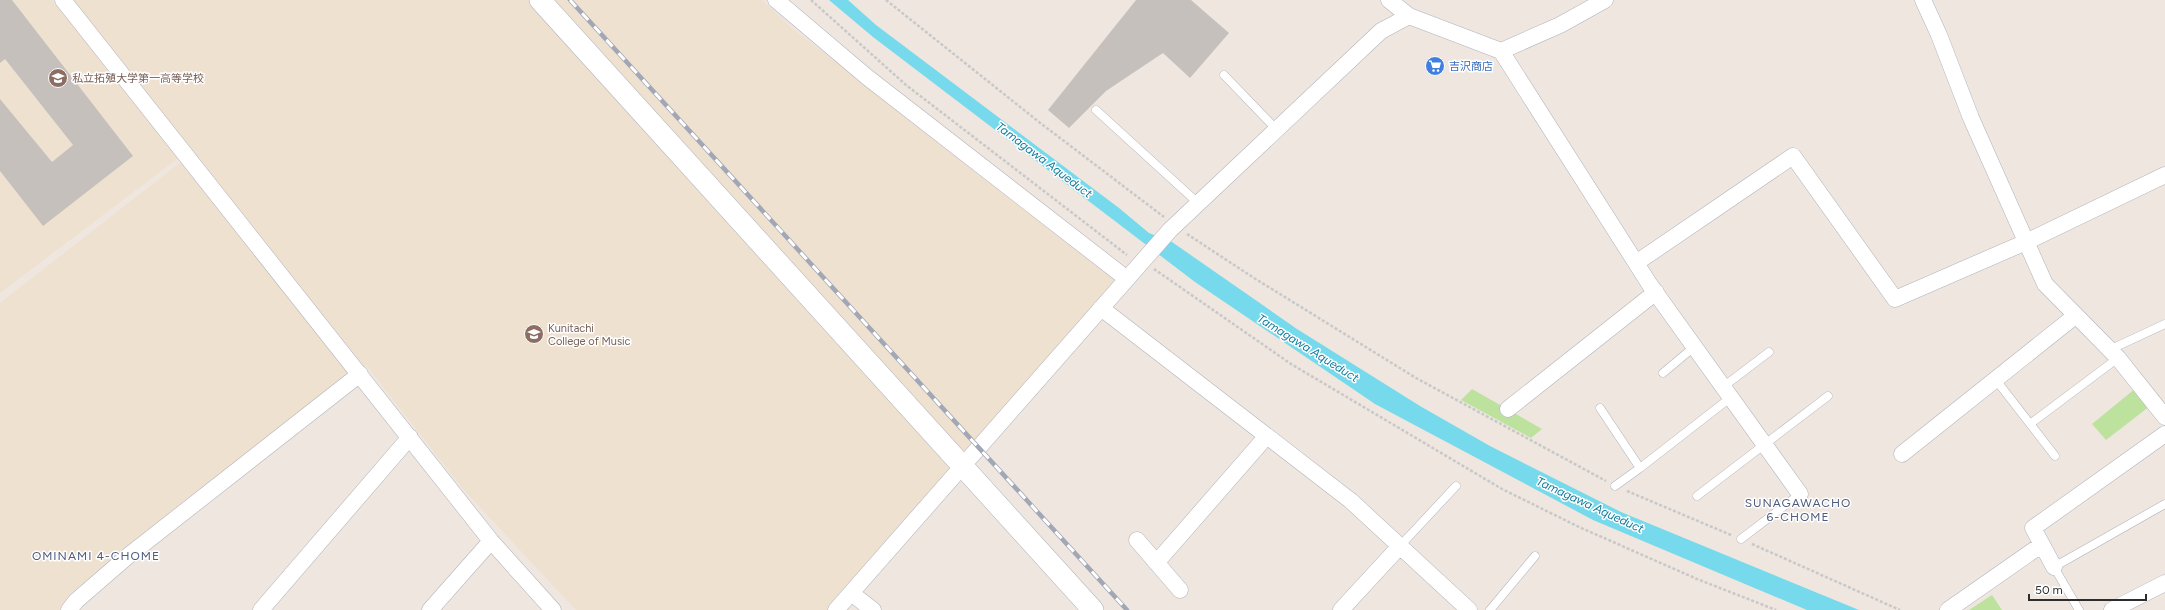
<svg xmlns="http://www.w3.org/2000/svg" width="2165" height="610" font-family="Figtree,'Noto Sans JP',sans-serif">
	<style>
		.education { fill: #eee1d0 }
		.green { fill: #bde29e }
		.water { fill: #76daec }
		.building { fill: #c6c0bc }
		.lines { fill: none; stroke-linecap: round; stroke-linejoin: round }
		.service-casing { stroke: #b0b3bc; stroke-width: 9 }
		.minor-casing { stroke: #b0b3bc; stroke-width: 17 }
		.tertiary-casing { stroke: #b0b3bc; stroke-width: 22 }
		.path { stroke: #c8c8c8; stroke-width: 2.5; stroke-dasharray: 3 2; stroke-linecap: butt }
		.service { stroke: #fff; stroke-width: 8 }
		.minor { stroke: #fff; stroke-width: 16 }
		.tertiary { stroke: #fff; stroke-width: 21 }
		.rail-casing { stroke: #a2a7b6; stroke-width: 4.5 }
		.rail { stroke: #fff; stroke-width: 3; stroke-dasharray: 9; stroke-linecap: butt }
		.labels { text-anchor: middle; stroke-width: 3; stroke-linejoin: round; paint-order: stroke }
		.shop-label { font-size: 11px; fill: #366cbe; stroke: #fff; text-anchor: start }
		.education-label { font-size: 11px; fill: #785e54; stroke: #fff; text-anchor: start }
		.water-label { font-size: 12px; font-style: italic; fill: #117c9c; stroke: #fff }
		.neighbourhood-label { font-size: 12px; letter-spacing: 1px; fill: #4d5b7d; stroke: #fff }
	</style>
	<rect width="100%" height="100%" fill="#eee6df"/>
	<path class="education" d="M0,0H52L181,156L0,293Z
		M73,0H762L794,30L1119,275L828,610H576L463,489L366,365L72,592L59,610H0V303L194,152Z"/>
	<path class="green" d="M2136,388L2150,406L2106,440L2092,424Z
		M1472,389L1542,429L1531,438L1461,400Z
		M1992,595L2002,610H1969Z"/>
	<path class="water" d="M829,0H848L876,25L1119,208L1149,233L1172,242L1297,329L1420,406L1490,446L1621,512L1859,610H1807L1593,520L1375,404L1195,282L873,37Z"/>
	<path class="building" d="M0,0H12L133,156L43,226L0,171V99L52,162L73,145L5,59L0,63Z
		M1136,0H1191L1229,33L1190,78L1163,53L1106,91L1069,128L1048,110Z"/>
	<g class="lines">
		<defs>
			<path id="service" d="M1224,75L1277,130
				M1096,110L1198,203
				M2109,350L2165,324
				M1663,373L1694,347
				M1996,380L2055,456
				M1723,387L1769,352
				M1600,408L1640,468L1730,398
				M2030,424L2118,358
				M1615,486L1640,468
				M1697,496L1828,396
				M1741,539L1800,494
				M1400,546L1456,486
				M1490,610L1535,556
				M2079,610L2054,567L2165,504"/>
			<path id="minor" d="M63,0L491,541L553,610
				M776,0L867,77L1127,279
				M1389,0L1409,16L1501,51L1650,285L1800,494
				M1923,0L1939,35L1971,118L2045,284L2118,358L2165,417
				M1501,51L1560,25L1605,0
				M1636,263L1793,156L1895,299L2026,242L2165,175
				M1101,308L1351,501L1469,610
				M1508,409L1656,292
				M1902,454L2075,316
				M1137,540L1180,590
				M1157,562L1266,437
				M2054,567L2033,528L2165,434
				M851,593L873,610
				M69,610L76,601L128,556L360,374
				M261,610L410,437
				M430,610L491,541
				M836,610L1170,230L1381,31L1409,16
				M1341,610L1400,546
				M1948,610L2041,545
				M2112,610L2165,583"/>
			<path id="tertiary" d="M540,0L1093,610"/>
		</defs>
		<use href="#service" class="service-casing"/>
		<use href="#minor" class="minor-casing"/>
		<use href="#tertiary" class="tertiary-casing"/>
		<path class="path" d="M811,0L906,85L1127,255
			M886,0L1039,122L1164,217
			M1187,234L1254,278L1416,378L1606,481
			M1154,269L1291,364L1502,489L1579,527L1697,579L1776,610
			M1627,491L1731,535
			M1752,544L1900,610"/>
		<use href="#service" class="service"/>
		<use href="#minor" class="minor"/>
		<use href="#tertiary" class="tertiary"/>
		<defs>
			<path id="rail" d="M570,0L1127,610"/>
		</defs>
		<use href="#rail" class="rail-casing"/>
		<use href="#rail" class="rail"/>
	</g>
	<defs>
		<symbol id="supermarket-disc" viewBox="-11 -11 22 22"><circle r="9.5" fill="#3f7fe0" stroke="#fff"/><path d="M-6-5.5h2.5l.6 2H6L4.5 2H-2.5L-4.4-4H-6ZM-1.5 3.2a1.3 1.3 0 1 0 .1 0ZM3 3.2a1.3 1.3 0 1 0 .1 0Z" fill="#fff"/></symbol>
		<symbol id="school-disc" viewBox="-11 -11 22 22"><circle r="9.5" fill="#8d6e63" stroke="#fff"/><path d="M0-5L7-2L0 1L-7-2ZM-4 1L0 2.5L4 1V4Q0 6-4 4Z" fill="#fff"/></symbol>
		<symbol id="university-disc" viewBox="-11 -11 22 22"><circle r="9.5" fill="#8d6e63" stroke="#fff"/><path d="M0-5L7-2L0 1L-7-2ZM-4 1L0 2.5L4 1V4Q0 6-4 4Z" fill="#fff"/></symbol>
	</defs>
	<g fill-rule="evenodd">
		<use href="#supermarket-disc" x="1424" y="55" width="22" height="22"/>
		<use href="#school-disc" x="47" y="67" width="22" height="22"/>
		<use href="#university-disc" x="523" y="323" width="22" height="22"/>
	</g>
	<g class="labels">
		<g class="shop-label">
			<text x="1449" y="70">吉沢商店</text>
		</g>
		<g class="education-label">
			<text x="72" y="82">私立拓殖大学第一高等学校</text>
			<text x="548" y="332">Kunitachi<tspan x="548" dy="13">College of Music</tspan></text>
		</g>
		<g class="water-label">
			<text transform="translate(1044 160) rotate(37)" y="4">Tamagawa Aqueduct</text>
			<text transform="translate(1308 348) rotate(32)" y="4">Tamagawa Aqueduct</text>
			<text transform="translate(1590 505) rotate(25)" y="4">Tamagawa Aqueduct</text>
		</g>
		<g class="neighbourhood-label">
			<text x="1798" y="507">SUNAGAWACHO<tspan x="1798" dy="14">6-CHOME</tspan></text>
			<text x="96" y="560">OMINAMI 4-CHOME</text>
		</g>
	</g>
	<path d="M2029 594v6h117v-6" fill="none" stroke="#2d2d2d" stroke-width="2"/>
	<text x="2035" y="594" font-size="12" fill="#2d2d2d" stroke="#ffffff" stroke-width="3" paint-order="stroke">50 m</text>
</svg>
